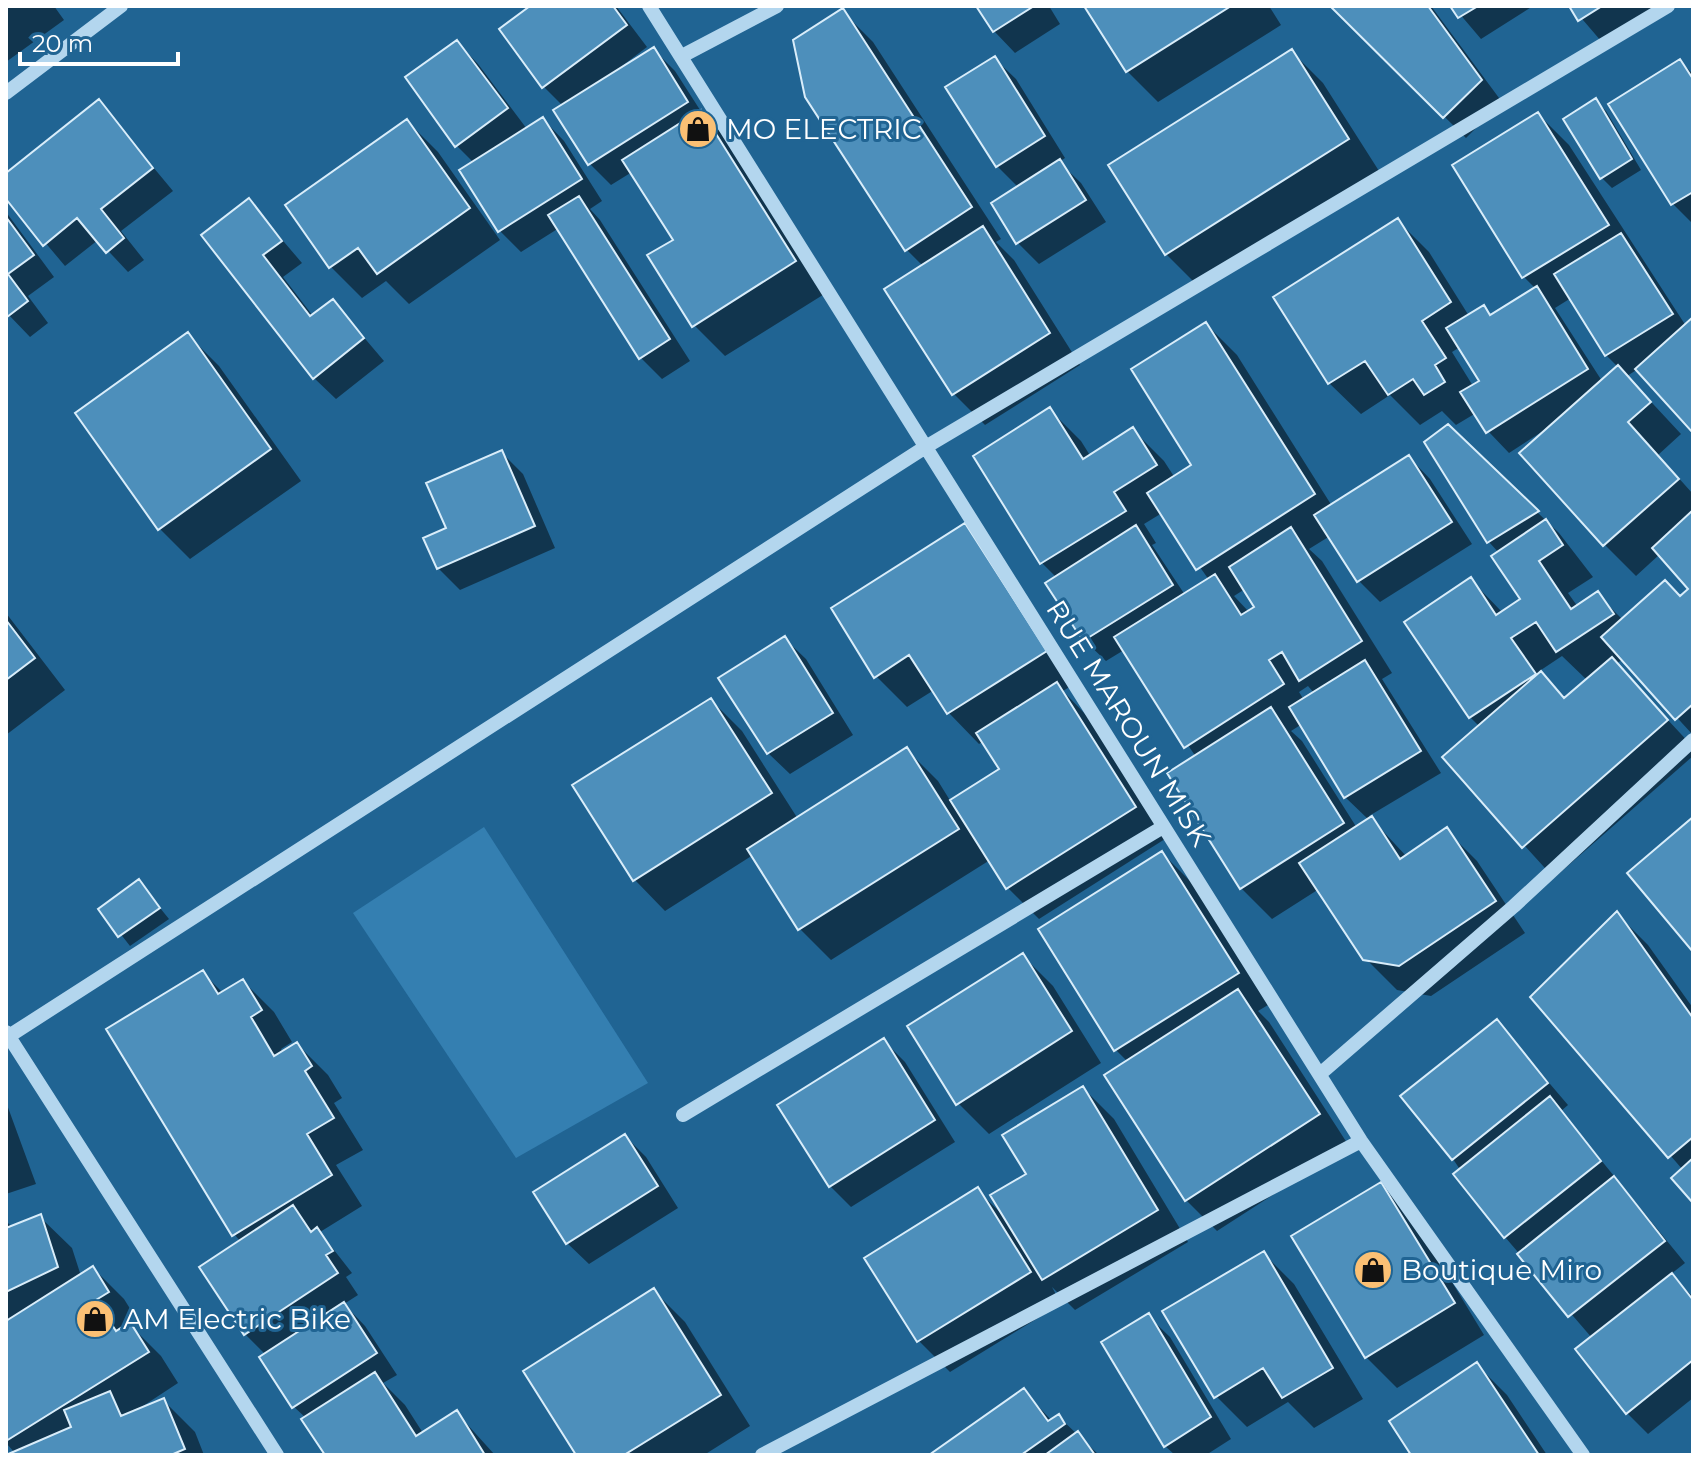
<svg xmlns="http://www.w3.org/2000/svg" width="1699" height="1461" font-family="Montserrat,sans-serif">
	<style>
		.green { fill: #347fb1 }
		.shadow { fill: #0007; fill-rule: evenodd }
		.building { fill: #4d8fbb; stroke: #d9edfa; stroke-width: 2 }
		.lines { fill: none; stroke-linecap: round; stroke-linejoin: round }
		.minor { stroke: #b3d6ee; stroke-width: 14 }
		.labels { text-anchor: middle; stroke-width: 6; stroke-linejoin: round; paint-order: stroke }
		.poi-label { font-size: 28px; fill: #fff; stroke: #206493; text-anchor: start }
		.street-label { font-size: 28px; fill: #fff; stroke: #206493 }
	</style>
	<rect width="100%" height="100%" fill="#206493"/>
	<path class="green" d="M484,827L648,1083L516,1158L353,913Z"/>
	<path class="shadow" d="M6,6H54L64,20L6,62Z
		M534,6H616L647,47L622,66L624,68L654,50L675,71L702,113L732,144L826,293L725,356L694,325L676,240L632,172L611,185L590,164L556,111L563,106L543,86Z
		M978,6H1049L1060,24L1015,53L994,31Z
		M1086,6H1269L1281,25L1158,102L1127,71Z
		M1333,6H1431L1502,102L1466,138Z
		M1453,6H1533L1481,39Z
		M1571,6H1657L1601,41Z
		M842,11L873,42L1001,239L996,242L1014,260L1080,365L985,425L954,394L923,266L907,250Z
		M457,42L478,64L527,129L543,119L564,141L602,201L590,209L600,220L690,361L662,379L641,358L559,228L521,252L500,231L474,163L457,146L408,78Z
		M1292,52L1323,83L1379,171L1197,285L1166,254Z
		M994,58L1016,79L1065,158L1059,162L1081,183L1106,222L1039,264L1018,243L993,204L1019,188L997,166Z
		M1680,61L1693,74V224L1673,204L1611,105Z
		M1596,101L1606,111L1641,170L1612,188L1602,178L1566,120Z
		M99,102L173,191L121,231L144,260L128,272L98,240L65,266L6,196V175Z
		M1538,114L1569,145L1686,326L1693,320V430L1638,369L1627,376L1681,434L1658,455L1693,494V735L1623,659L1616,664L1693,747V756L1554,878L1445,758L1480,727L1470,717V579L1503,613L1523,600L1499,553L1489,542L1427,442L1448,427L1559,533L1593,577L1568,593L1578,607L1597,594L1623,620L1680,598L1691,589L1660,554L1636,576L1605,545L1522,454L1543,431L1509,453L1488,431L1476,413L1456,425L1442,411L1420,425L1390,395L1361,414L1329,383L1276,298L1398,221L1429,252L1469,316L1483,307L1492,316L1536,289L1524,277L1455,166ZM1571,298L1606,355L1618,367L1602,381L1555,308ZM1460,347L1481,381L1473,386L1452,352ZM1562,656L1588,681L1566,699L1541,670Z
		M407,121L438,152L500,240L409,304L386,281L362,298L331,267Z
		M249,201L302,263L283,277L313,316L333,301L384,361L336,399L314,378L204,235Z
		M6,212L54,277L28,296L48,323L30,337L6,312Z
		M1206,324L1237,355L1332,506L1409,457L1430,479L1472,544L1380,602L1359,581L1330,536L1309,549L1322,561L1392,673L1382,679L1441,773L1369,816L1407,857L1446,830L1477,861L1525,933L1431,996L1397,990L1365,958L1319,889L1272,919L1241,888L1196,757L1124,650L1106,661L1084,640L1057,578L1042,563L975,456L1050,410L1081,441L1091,457L1133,430L1164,461L1175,478L1194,466ZM1162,513L1209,580L1185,595L1152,545L1156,543L1144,524ZM1245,589L1257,607L1249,612L1234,596ZM1308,686L1314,693L1304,700L1299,692ZM1302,724L1345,797L1369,820L1357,828L1302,741L1291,731Z
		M188,335L219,366L301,481L190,559L159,528Z
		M502,453L523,474L555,548L460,590L438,568L448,529Z
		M965,526L1076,683L1063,691L1087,716L1165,839L1039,919L1008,888L990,860L831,960L800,929L753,855L665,911L634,879L711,700L742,731L798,819L907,750L938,781L951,802L1002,769L984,741L979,744L948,712L934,690L907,707L876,676Z
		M6,613L65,690L6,735Z
		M784,638L806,659L853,735L790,774L768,753Z
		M1162,853L1193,884L1268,1005L1258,1011L1269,1022L1349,1146L1217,1231L1186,1200L1128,1062L1116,1050L1040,930Z
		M139,882L169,919L130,946L101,909Z
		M1617,914L1648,945L1693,1008V1198L1683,1170L1532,997Z
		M1022,955L1053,986L1101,1063L989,1134L958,1103Z
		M203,973L223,993L243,981L274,1012L292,1042L281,1049L283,1053L297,1044L328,1075L342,1098L334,1103L363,1150L336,1165L362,1206L320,1232L352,1273L346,1277L358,1295L344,1304L365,1326L397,1375L383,1383L405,1405L423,1433L456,1412L495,1455H327L306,1418L293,1406L266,1355L245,1334L241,1242L234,1234Z
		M1497,1022L1568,1105L1561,1111L1685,1263L1671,1274L1693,1297V1398L1648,1434L1627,1413L1592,1338L1505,1237L1453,1159Z
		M884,1041L905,1062L955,1142L851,1207L830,1186Z
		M1083,1088L1114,1119L1188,1242L1075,1310L1052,1287L1061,1304L950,1372L919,1341L867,1258L977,1190L1003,1215Z
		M6,1102L36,1184L6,1194Z
		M625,1136L646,1157L678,1208L589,1264L567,1243Z
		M1381,1185L1412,1216L1484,1335L1397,1388L1366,1357Z
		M40,1217L72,1248L81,1276L93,1268L124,1299L139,1323L132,1327L161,1356L178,1383L137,1410L164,1401L195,1432L204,1455H9L15,1453L6,1443V1221L13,1228Z
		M1263,1253L1294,1284L1363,1399L1314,1428L1288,1402L1247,1427L1216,1396Z
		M654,1291L685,1322L750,1426L704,1455H578Z
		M1148,1316L1170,1337L1231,1439L1206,1455H1175L1165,1446Z
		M1476,1364L1507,1395L1547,1455H1414Z
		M1023,1390L1052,1421L1059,1417L1099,1455H932Z"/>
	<path class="building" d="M530,6H613L627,25L542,88L499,29Z
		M976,6H1034L993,32Z
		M1084,6H1231L1126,72Z
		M1330,6H1428L1482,80L1443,118Z
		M1450,6H1478L1458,18Z
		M1569,6H1602L1578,21Z
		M843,8L972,207L905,251L805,97L793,40Z
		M457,40L508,108L455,147L405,77Z
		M654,47L688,102L588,165L553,110Z
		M1292,49L1349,139L1165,255L1108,165Z
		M995,56L1045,136L996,167L945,87Z
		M1680,59L1693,79V192L1671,205L1608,104Z
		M1596,98L1632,159L1600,179L1563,119Z
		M99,99L153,168L101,209L124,238L106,253L77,218L43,246L6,199V173Z
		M701,110L796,261L692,327L647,255L673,240L622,160Z
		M1538,112L1609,225L1522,278L1452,165Z
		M543,117L582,179L498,232L459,170Z
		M407,119L470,208L377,274L358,248L329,268L285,205Z
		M1060,159L1086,200L1016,244L991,203Z
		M579,196L670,339L639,359L548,215Z
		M249,198L282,241L263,255L310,316L333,299L364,338L313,379L201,235Z
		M6,217L34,255L8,274L28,301L7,317Z
		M1398,218L1451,302L1422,321L1446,358L1435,365L1445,382L1424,395L1413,379L1388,395L1365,361L1328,384L1273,297Z
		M983,226L1050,333L952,395L884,289Z
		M1621,233L1673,314L1605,356L1554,274Z
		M1537,286L1588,369L1486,433L1460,392L1479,381L1446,328L1484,305L1490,315Z
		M1693,317V433L1635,369Z
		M1206,322L1315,494L1196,570L1147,493L1191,465L1131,369Z
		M188,332L271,449L158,530L75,413Z
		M1618,365L1651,402L1628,422L1679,479L1603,546L1519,453Z
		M1050,407L1083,459L1133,427L1157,465L1114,492L1126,511L1040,564L973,456Z
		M1448,424L1539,511L1487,543L1424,442Z
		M502,450L535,526L437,569L423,538L446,528L426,483Z
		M1409,455L1452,522L1357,582L1314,515Z
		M1693,510V704L1675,720L1601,637L1665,580L1680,596L1688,589L1652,548Z
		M1546,519L1563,545L1539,561L1571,609L1598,591L1614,614L1556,652L1536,622L1511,638L1536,674L1469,718L1404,622L1471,577L1496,615L1520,599L1491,556Z
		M965,523L1047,651L947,714L909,655L874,678L831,608Z
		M1136,525L1173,585L1083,641L1045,583Z
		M1291,527L1362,641L1299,681L1282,652L1269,660L1284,684L1184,748L1114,637L1215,574L1241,615L1254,607L1229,567Z
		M6,620L35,658L6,680Z
		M785,636L833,713L767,754L718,678Z
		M1612,657L1668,720L1522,848L1442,757L1541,671L1564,698Z
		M1365,660L1421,751L1344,798L1289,707Z
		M1057,682L1136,807L1006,889L950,800L999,769L976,733Z
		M711,698L772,793L633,881L572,785Z
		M1271,707L1344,823L1240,889L1167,773Z
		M907,747L959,829L798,930L747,849Z
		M1372,816L1400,859L1447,827L1496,901L1399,966L1363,960L1299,863Z
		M1693,817V952L1627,873Z
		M1162,851L1239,973L1114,1051L1038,929Z
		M139,879L160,908L118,937L98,909Z
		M1617,911L1693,1018V1137L1668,1158L1530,997Z
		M1023,953L1072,1031L956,1105L907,1026Z
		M203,970L218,994L243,979L262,1010L251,1017L274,1056L297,1042L312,1066L305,1071L334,1118L307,1134L332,1175L232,1236L106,1029Z
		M1238,989L1320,1114L1185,1201L1104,1075Z
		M1497,1019L1548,1083L1452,1160L1400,1096Z
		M884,1038L935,1120L829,1187L777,1105Z
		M1083,1086L1158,1210L1042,1280L990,1195L1026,1174L1002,1135Z
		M1550,1096L1601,1161L1504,1238L1453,1174Z
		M625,1134L658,1186L566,1244L533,1192Z
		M1693,1158V1203L1671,1178Z
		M1614,1176L1665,1241L1568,1317L1517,1254Z
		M1381,1182L1455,1303L1365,1358L1291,1236Z
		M978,1187L1031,1272L917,1342L864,1258Z
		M293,1205L311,1232L317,1227L333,1251L326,1255L338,1273L244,1335L199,1267Z
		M41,1214L58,1267L6,1292V1228Z
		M1264,1251L1333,1368L1282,1398L1263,1368L1214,1398L1162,1311Z
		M93,1266L109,1292L96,1300L116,1331L130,1322L149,1352L6,1441V1321Z
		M1672,1273L1693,1300V1360L1626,1414L1575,1349Z
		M654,1288L721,1395L624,1455H576L523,1371Z
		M344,1302L377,1353L292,1408L259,1357Z
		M1149,1313L1211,1417L1164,1447L1101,1342Z
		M1477,1362L1539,1455H1411L1389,1421Z
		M375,1372L416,1436L457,1410L485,1455H325L301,1419Z
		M1024,1388L1048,1421L1059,1414L1065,1424L1021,1455H929Z
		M110,1391L121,1416L164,1398L185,1449L171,1455H6L71,1427L64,1410Z
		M1078,1431L1095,1455H1045Z"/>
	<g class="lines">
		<path class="minor" d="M649,6L1361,1141L1583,1455
			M682,56L777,6
			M6,93L121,6
			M6,1032L277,1455
			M9,1036L924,448L1668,6
			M1320,1074L1514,906L1693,740
			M683,1115L1163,827
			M762,1455L1361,1141"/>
	</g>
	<defs>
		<symbol id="shop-disc" viewBox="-11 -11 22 22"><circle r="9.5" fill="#fbc074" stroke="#206493"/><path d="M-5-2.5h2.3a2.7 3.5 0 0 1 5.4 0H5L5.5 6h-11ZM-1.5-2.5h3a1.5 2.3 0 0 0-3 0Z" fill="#111"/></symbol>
	</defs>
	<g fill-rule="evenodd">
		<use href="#shop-disc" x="676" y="107" width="44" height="44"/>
		<use href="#shop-disc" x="1351" y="1248" width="44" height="44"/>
		<use href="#shop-disc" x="73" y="1297" width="44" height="44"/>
	</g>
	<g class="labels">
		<g class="poi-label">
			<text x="726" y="139">MO ELECTRIC</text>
			<text x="1401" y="1280">Boutique Miro</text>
			<text x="123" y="1329">AM Electric Bike</text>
		</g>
		<g class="street-label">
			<text transform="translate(1129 723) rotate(58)" y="10">RUE MAROUN MISK</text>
		</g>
	</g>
	<rect width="1699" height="1461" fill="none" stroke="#ffffff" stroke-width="16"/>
	<path d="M20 52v12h158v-12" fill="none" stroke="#ffffff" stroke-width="4"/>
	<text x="32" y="52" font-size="24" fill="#ffffff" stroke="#206493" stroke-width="6" paint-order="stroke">20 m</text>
</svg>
